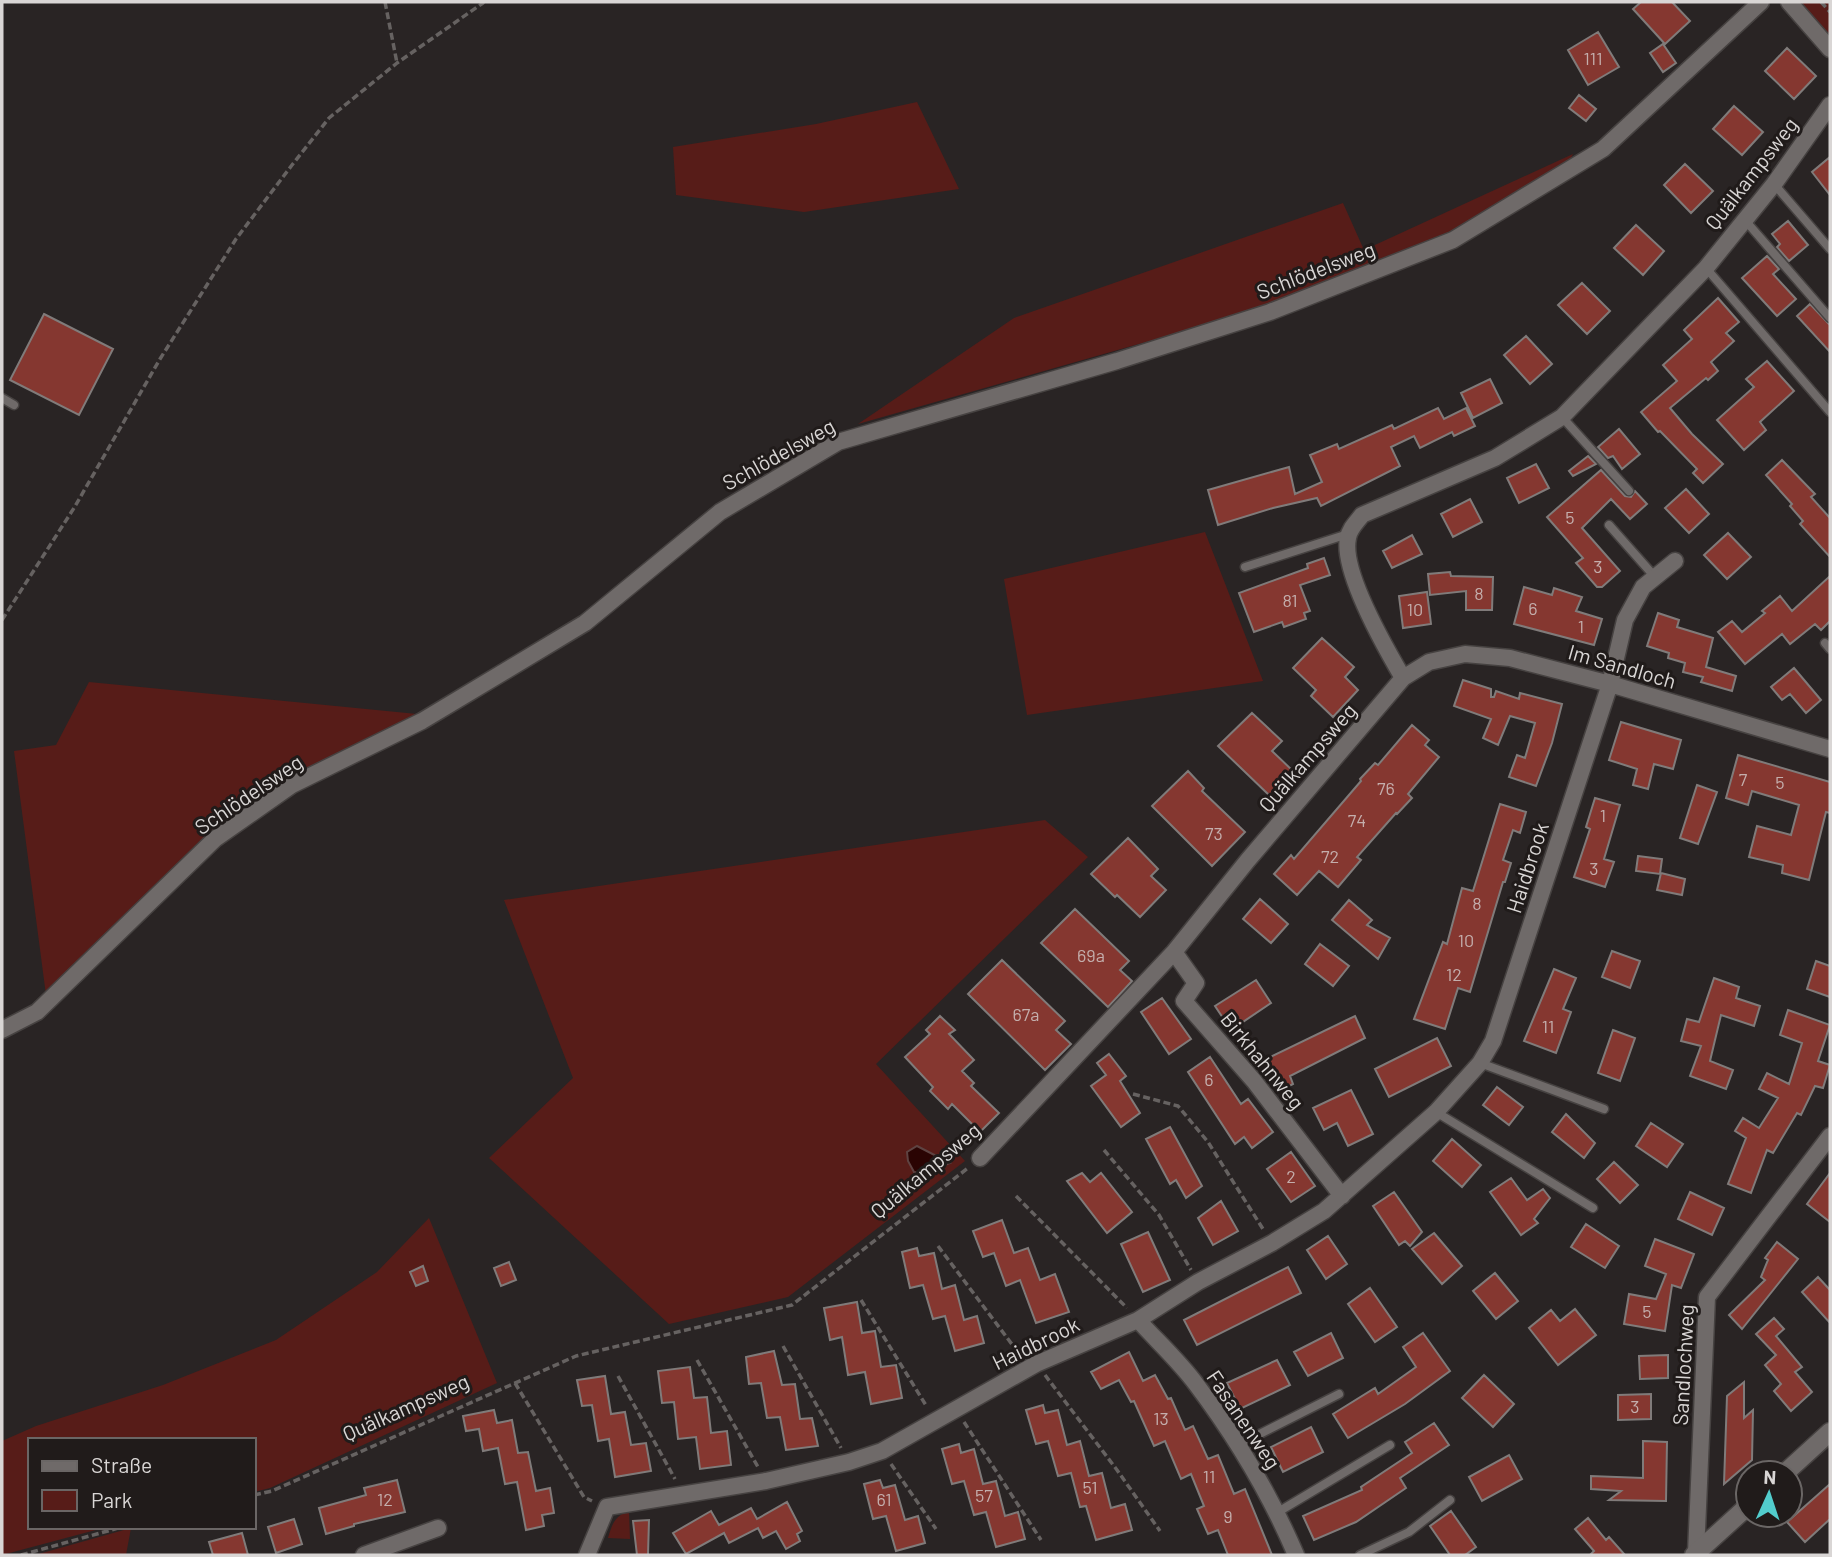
<svg xmlns="http://www.w3.org/2000/svg" width="1832" height="1557" font-family="Barlow,sans-serif">
	<style>
		.green { fill: #571c18 }
		.water { fill: #2a0403; stroke: #5e4342; stroke-width: 2 }
		.building { fill: #853730; stroke: #807b7a; stroke-width: 2 }
		.lines { fill: none; stroke-linecap: round; stroke-linejoin: round }
		.service-casing { stroke: #464241; stroke-width: 11 }
		.minor-casing { stroke: #464241; stroke-width: 19 }
		.tertiary-casing { stroke: #464241; stroke-width: 21 }
		.path { stroke: #666261; stroke-width: 3.5; stroke-dasharray: 7 3.5; stroke-linecap: butt }
		.service { stroke: #6f6a69; stroke-width: 8 }
		.minor { stroke: #6f6a69; stroke-width: 16 }
		.tertiary { stroke: #6f6a69; stroke-width: 18 }
		.labels { text-anchor: middle; stroke-width: 6; stroke-linejoin: round; paint-order: stroke }
		.number-label { font-size: 18px; fill: #c4aeac }
		.street-label { font-size: 21px; fill: #d9d6d5; stroke: #201b1a }
	</style>
	<rect width="100%" height="100%" fill="#292424"/>
	<path class="green" d="M1799,2H1830V36Z
		M917,102L959,189L804,212L676,195L673,147L816,124Z
		M1573,154L1569,162L1452,232L1237,316L858,424L1014,318L1343,203L1364,250Z
		M1205,532L1263,681L1027,715L1004,579Z
		M89,682L417,714L293,779L46,995L14,751L56,745Z
		M1045,820L1088,857L876,1064L965,1161L788,1297L669,1324L489,1158L573,1078L504,900Z
		M429,1218L497,1383L270,1488L254,1492V1440H30V1527H107L2,1555V1441L36,1426L163,1385L276,1340L377,1272Z
		M629,1511L630,1539L608,1538C612,1525 614,1516 629,1511Z
		M131,1528L126,1555H35Z"/>
	<path class="water" d="M917,1146L950,1163L927,1173L914,1172L908,1161L907,1152Z"/>
	<path class="building" d="M1641,2H1672L1690,21L1665,44L1633,9Z
		M1598,32L1619,67L1588,85L1568,50Z
		M1663,44L1676,63L1663,72L1650,53Z
		M1787,48L1816,76L1794,99L1765,71Z
		M1579,95L1596,109L1586,121L1569,108Z
		M1734,106L1763,132L1742,155L1713,129Z
		M1830,157V195L1812,172Z
		M1685,164L1713,191L1691,213L1664,185Z
		M1788,221L1808,245L1789,261L1777,247L1780,244L1772,234Z
		M1636,225L1664,251L1643,275L1614,248Z
		M1767,256L1779,269L1773,274L1796,299L1777,316L1742,278Z
		M1582,283L1610,311L1587,334L1558,305Z
		M1718,298L1739,322L1726,333L1734,341L1711,362L1718,371L1708,380L1706,378L1670,408L1692,434L1723,464L1703,483L1693,473L1697,469L1660,431L1658,432L1641,412L1677,381L1663,365L1692,339L1684,330Z
		M1810,304L1830,325V352L1797,316Z
		M44,314L113,349L79,415L10,380Z
		M1526,336L1552,364L1530,384L1504,355Z
		M1767,361L1794,391L1760,422L1766,430L1744,450L1717,420L1754,387L1746,379Z
		M1490,379L1502,403L1473,418L1461,393Z
		M1438,408L1444,419L1466,408L1475,426L1454,436L1452,432L1420,448L1414,436L1391,447L1400,466L1321,506L1317,498L1273,508L1218,525L1208,490L1289,467L1295,494L1322,482L1310,455L1337,444L1339,449L1392,425L1394,429Z
		M1619,429L1640,454L1622,469L1613,456L1608,458L1598,447Z
		M1588,456L1596,464L1573,476L1569,471Z
		M1782,460L1815,494L1811,497L1830,518V557L1800,524L1803,521L1790,506L1792,504L1766,475Z
		M1536,464L1549,488L1519,503L1507,478Z
		M1601,470L1625,496L1631,497L1635,491L1647,504L1630,519L1611,499L1582,528L1620,571L1602,587H1597L1576,563L1583,558L1547,517Z
		M1686,489L1709,514L1689,533L1665,508Z
		M1470,499L1482,522L1453,537L1441,514Z
		M1728,533L1751,557L1727,579L1704,555Z
		M1412,535L1422,554L1392,568L1383,551Z
		M1324,558L1330,575L1300,585L1310,611L1304,613L1306,619L1284,627L1282,622L1254,632L1239,593L1308,568L1307,564Z
		M1450,572L1451,576L1493,577L1492,610H1466V591L1430,595L1428,574Z
		M1830,576V621L1821,630L1815,624L1790,644L1782,634L1745,664L1718,632L1732,621L1742,632L1765,613L1762,611L1780,596L1792,611Z
		M1524,587L1552,595L1554,588L1582,597L1576,611L1602,619L1594,645L1514,624Z
		M1427,592L1431,624L1403,628L1399,596Z
		M1658,613L1679,620L1677,627L1713,638L1706,667L1736,676L1732,691L1701,682L1703,677L1683,672L1685,663L1668,658L1669,653L1647,646Z
		M1322,638L1354,667L1345,677L1358,690L1333,717L1311,696L1316,690L1293,668Z
		M1794,668L1821,700L1806,713L1790,694L1782,700L1771,687Z
		M1463,680L1491,689V697H1494L1496,691L1519,699L1520,693L1562,704L1552,743L1536,786L1509,777L1517,755L1525,758L1535,723L1510,716L1498,745L1483,738L1491,719L1454,706Z
		M1252,713L1282,741L1272,751L1293,771L1270,796L1218,746Z
		M1621,722L1681,740L1673,769L1654,764L1648,789L1633,785L1637,769L1609,760Z
		M1412,725L1429,740L1425,745L1439,757L1408,794L1412,798L1397,814L1396,813L1357,857L1361,860L1338,887L1319,871L1297,895L1274,874L1291,855L1294,859L1361,781L1360,779L1375,763L1378,765Z
		M1738,755L1830,782V813L1826,812L1809,880L1782,873L1783,865L1749,857L1757,826L1791,835L1799,805L1752,791L1748,805L1726,798Z
		M1188,771L1204,788L1202,791L1245,832L1212,866L1152,806Z
		M1697,785L1717,792L1698,844L1680,838Z
		M1595,798L1620,805L1604,859L1614,862L1605,887L1574,877L1590,829L1586,827Z
		M1500,804L1526,812L1520,833L1513,830L1503,860L1511,863L1505,882H1503L1470,992L1458,988L1445,1029L1414,1019L1443,942L1447,944L1462,888L1473,891Z
		M1128,838L1158,869L1151,876L1166,890L1140,917L1117,895L1115,897L1091,874Z
		M1638,856L1662,859L1660,874L1636,871Z
		M1661,873L1685,879L1682,895L1657,890Z
		M1260,899L1288,924L1271,943L1243,919Z
		M1349,900L1372,920L1367,925L1390,938L1378,959L1332,920Z
		M1075,909L1129,961L1120,970L1132,981L1108,1007L1041,943Z
		M1320,944L1349,966L1333,986L1305,964Z
		M1612,951L1640,961L1630,988L1602,977Z
		M1002,960L1065,1021L1056,1030L1071,1044L1045,1070L968,994Z
		M1816,961L1830,966V997L1807,989Z
		M1554,969L1576,978L1563,1009L1571,1012L1556,1053L1524,1041Z
		M1714,978L1739,987L1736,998L1760,1006L1754,1026L1721,1015L1710,1061L1733,1070L1726,1089L1690,1076L1701,1046L1681,1041L1687,1019L1699,1022Z
		M1256,980L1271,1003L1231,1030L1215,1006Z
		M1162,998L1191,1039L1169,1054L1141,1012Z
		M1788,1010L1830,1025L1818,1061L1830,1065L1823,1088L1815,1086L1801,1115L1797,1113L1773,1153L1767,1150L1751,1193L1728,1184L1746,1138L1735,1131L1743,1118L1759,1128L1778,1098L1759,1089L1767,1073L1789,1084L1802,1043L1780,1035Z
		M940,1016L955,1030L949,1034L974,1060L962,1071L974,1083L971,1086L999,1113L980,1132L952,1104L948,1109L930,1091L933,1087L905,1057L930,1034L926,1030Z
		M1355,1016L1365,1038L1290,1076L1293,1084L1280,1091L1264,1060Z
		M1613,1030L1635,1038L1620,1081L1598,1073Z
		M1437,1038L1451,1066L1389,1097L1375,1069Z
		M1109,1054L1126,1076L1120,1081L1140,1113L1121,1127L1091,1086L1106,1075L1097,1063Z
		M1210,1057L1241,1104L1248,1099L1273,1132L1252,1148L1244,1137L1235,1144L1188,1072Z
		M1497,1087L1523,1107L1509,1125L1483,1105Z
		M1351,1090L1373,1134L1348,1146L1337,1123L1324,1130L1313,1108Z
		M1566,1114L1595,1143L1584,1158L1552,1132Z
		M1651,1123L1683,1144L1667,1167L1636,1146Z
		M1170,1127L1202,1186L1186,1198L1176,1180L1170,1184L1146,1139Z
		M1452,1139L1481,1165L1462,1187L1433,1161Z
		M1291,1152L1315,1186L1291,1202L1267,1169Z
		M1614,1162L1638,1185L1620,1203L1597,1179Z
		M1082,1173L1090,1182L1101,1173L1132,1212L1107,1233L1067,1181Z
		M1830,1173V1222L1807,1204Z
		M1511,1178L1527,1200L1543,1189L1550,1198L1534,1219L1538,1223L1521,1235L1490,1192Z
		M1394,1192L1422,1232L1410,1246L1405,1241L1399,1245L1373,1206Z
		M1690,1192L1724,1208L1712,1235L1678,1219Z
		M1221,1201L1238,1231L1213,1245L1198,1218Z
		M1002,1220L1014,1253L1028,1248L1040,1280L1055,1274L1069,1312L1036,1323L1020,1280L1006,1286L994,1253L983,1257L973,1231Z
		M1586,1224L1619,1246L1605,1268L1571,1247Z
		M1148,1232L1170,1280L1143,1292L1121,1244Z
		M1434,1233L1462,1266L1442,1284L1412,1249Z
		M1328,1236L1347,1264L1326,1279L1307,1250Z
		M1655,1239L1694,1254L1681,1288L1672,1285L1665,1331L1624,1324L1629,1294L1656,1299L1666,1274L1645,1266Z
		M1777,1242L1798,1259L1742,1329L1729,1315L1765,1280L1761,1277L1768,1260L1765,1258Z
		M917,1248L919,1256L934,1253L942,1289L955,1285L964,1320L977,1316L984,1343L955,1351L945,1316L933,1319L923,1285L910,1288L902,1252Z
		M509,1262L516,1280L501,1286L494,1268Z
		M423,1266L428,1281L416,1286L410,1272Z
		M1288,1267L1301,1293L1197,1345L1184,1320Z
		M1495,1273L1518,1301L1496,1319L1473,1291Z
		M1818,1277L1830,1290V1323L1802,1292Z
		M1370,1288L1397,1327L1375,1342L1348,1304Z
		M857,1302L862,1333L875,1331L881,1367L896,1365L902,1398L871,1404L865,1372L848,1375L842,1337L830,1340L824,1308Z
		M1575,1309L1596,1335L1558,1365L1529,1328L1551,1310L1560,1321Z
		M1774,1318L1784,1329L1776,1336L1802,1367L1795,1372L1812,1392L1791,1411L1774,1391L1781,1384L1765,1365L1776,1355L1756,1334Z
		M1331,1333L1343,1358L1308,1376L1294,1352Z
		M1423,1333L1450,1371L1405,1404L1348,1438L1333,1414L1375,1388L1378,1394L1416,1367L1403,1347Z
		M774,1351L782,1385L795,1384L800,1419L812,1418L818,1446L786,1450L780,1417L767,1418L761,1383L749,1384L746,1357Z
		M1129,1352L1143,1381L1155,1375L1168,1399L1171,1398L1185,1430L1193,1426L1208,1459L1218,1455L1234,1494L1245,1489L1272,1555H1228L1218,1530L1208,1534L1197,1509L1204,1506L1191,1474L1181,1479L1165,1441L1154,1446L1134,1401L1131,1402L1119,1380L1101,1389L1091,1372Z
		M1668,1355V1378L1640,1379L1639,1356Z
		M1277,1360L1290,1385L1240,1409L1227,1383Z
		M690,1367L694,1398L707,1397L711,1433L727,1431L731,1465L700,1469L696,1437L678,1439L674,1402L662,1403L658,1371Z
		M1484,1375L1514,1404L1493,1427L1462,1398Z
		M605,1376L611,1414L625,1412L631,1445L646,1443L651,1471L615,1477L609,1439L598,1441L592,1405L582,1406L577,1380Z
		M1744,1382V1418L1753,1410L1752,1460L1724,1484L1727,1396Z
		M1651,1394V1419L1618,1420V1395Z
		M1043,1405L1045,1413L1058,1410L1067,1445L1080,1441L1089,1476L1102,1473L1111,1508L1125,1504L1132,1530L1096,1540L1086,1506L1080,1507L1071,1473L1058,1476L1048,1441L1036,1444L1026,1410Z
		M494,1410L497,1423L512,1420L518,1453L528,1452L536,1491L550,1488L554,1513L542,1515L544,1526L526,1530L517,1482L505,1484L498,1448L483,1451L479,1429L466,1431L463,1416Z
		M1434,1423L1449,1445L1400,1478L1406,1488L1356,1522L1314,1540L1303,1516L1362,1490L1361,1487L1412,1453L1405,1442Z
		M1311,1427L1323,1452L1283,1472L1271,1447Z
		M1643,1441L1667,1442L1666,1501L1609,1500L1621,1491L1591,1489V1476L1643,1478Z
		M959,1444L961,1453L974,1449L983,1484L996,1481L1005,1516L1018,1512L1025,1539L996,1547L986,1512L974,1515L964,1481L952,1484L942,1449Z
		M1509,1455L1522,1479L1482,1501L1469,1477Z
		M397,1480L405,1512L354,1524V1526L326,1534L319,1508L366,1495L364,1488Z
		M880,1480L883,1488L895,1485L905,1520L918,1516L925,1543L896,1551L886,1516L873,1519L864,1484Z
		M1830,1484V1519L1805,1542L1787,1522Z
		M787,1502L802,1531L797,1534L800,1541L786,1549L776,1531L763,1538L758,1528L729,1543L724,1533L686,1554L673,1533L711,1511L719,1525L751,1508L757,1519Z
		M1451,1511L1476,1547L1465,1555H1450L1430,1526Z
		M1588,1518L1606,1540L1609,1537L1625,1555H1590L1594,1551L1575,1529Z
		M294,1519L302,1544L276,1553L268,1527Z
		M649,1520L648,1555H637L633,1521Z
		M242,1533L248,1555H213L209,1542Z"/>
	<g class="lines">
		<defs>
			<path id="service" d="M1774,184L1830,249
				M1744,219L1830,318
				M1706,268L1830,412
				M2,398L14,405
				M1562,417L1629,491
				M1609,525L1655,577
				M1245,567L1348,534
				M1825,643L1830,649
				M1480,1063L1604,1109
				M1436,1112L1593,1208
				M1238,1445L1339,1394
				M1278,1512L1390,1445
				M1360,1555L1409,1532L1450,1500"/>
			<path id="minor" d="M1789,2L1830,49
				M1403,678C1386,649 1341,571 1348,538C1349,529 1357,522 1362,515L1495,458L1562,417L1706,268L1774,184L1830,105
				M1174,952L1196,983L1184,1001L1254,1081L1342,1196
				M2,1030L37,1012L215,839L292,785L422,721L585,623L720,512L838,442L1117,361L1270,312L1453,240L1603,149L1761,2
				M980,1158L1174,952L1248,860L1403,678L1429,662L1465,654L1510,658L1610,684L1830,749
				M1138,1320C1157,1341 1179,1361 1196,1384C1236,1437 1270,1494 1296,1555
				M1696,1553L1707,1297L1830,1136
				M364,1555L438,1528
				M587,1555L607,1507L766,1481L849,1462L882,1451L1036,1364L1138,1320L1198,1282L1272,1243L1324,1211L1436,1112L1480,1063L1493,1041L1610,684L1625,620L1643,587L1675,561"/>
			<path id="tertiary" d="M1785,1473L1830,1432
				M1694,1555L1748,1506"/>
		</defs>
		<use href="#service" class="service-casing"/>
		<use href="#minor" class="minor-casing"/>
		<use href="#tertiary" class="tertiary-casing"/>
		<path class="path" d="M385,2L397,63
			M1821,2L1830,12
			M2,620L74,508L160,359L236,239L292,165L329,118L397,63L483,3L480,2
			M1133,1094L1178,1106L1208,1142L1263,1229
			M1104,1150L1159,1215L1191,1270
			M1016,1196L1127,1308
			M938,1246L1020,1355
			M861,1300L927,1407
			M783,1346L841,1448
			M697,1360L758,1467
			M1045,1375L1117,1470L1160,1531
			M618,1376L675,1479
			M515,1383L584,1497L592,1501
			M964,1422L1041,1540
			M891,1464L936,1529
			M254,1495L272,1491L576,1356L792,1305L968,1168
			M21,1555L122,1527"/>
		<use href="#service" class="service"/>
		<use href="#minor" class="minor"/>
		<use href="#tertiary" class="tertiary"/>
	</g>
	<g class="labels">
		<g class="number-label">
			<text x="1593" y="65">111</text>
			<text x="1570" y="524">5</text>
			<text x="1598" y="573">3</text>
			<text x="1479" y="600">8</text>
			<text x="1290" y="607">81</text>
			<text x="1533" y="615">6</text>
			<text x="1415" y="616">10</text>
			<text x="1581" y="633">1</text>
			<text x="1743" y="786">7</text>
			<text x="1780" y="789">5</text>
			<text x="1386" y="795">76</text>
			<text x="1603" y="822">1</text>
			<text x="1357" y="827">74</text>
			<text x="1214" y="840">73</text>
			<text x="1330" y="863">72</text>
			<text x="1594" y="875">3</text>
			<text x="1477" y="910">8</text>
			<text x="1466" y="947">10</text>
			<text x="1091" y="962">69a</text>
			<text x="1454" y="981">12</text>
			<text x="1026" y="1021">67a</text>
			<text x="1548" y="1033">11</text>
			<text x="1209" y="1086">6</text>
			<text x="1291" y="1183">2</text>
			<text x="1647" y="1318">5</text>
			<text x="1635" y="1413">3</text>
			<text x="1161" y="1425">13</text>
			<text x="1209" y="1483">11</text>
			<text x="1090" y="1494">51</text>
			<text x="984" y="1502">57</text>
			<text x="385" y="1506">12</text>
			<text x="884" y="1506">61</text>
			<text x="1228" y="1523">9</text>
		</g>
		<g class="street-label">
			<text transform="translate(1752 174) rotate(-52)" y="7">Quälkampsweg</text>
			<text transform="translate(1316 271) rotate(-21)" y="7">Schlödelsweg</text>
			<text transform="translate(779 455) rotate(-29)" y="7">Schlödelsweg</text>
			<text transform="translate(1622 667) rotate(16)" y="7">Im Sandloch</text>
			<text transform="translate(1308 758) rotate(-49)" y="7">Quälkampsweg</text>
			<text transform="translate(249 795) rotate(-34)" y="7">Schlödelsweg</text>
			<text transform="translate(1528 868) rotate(-72)" y="7">Haidbrook</text>
			<text transform="translate(1262 1061) rotate(51)" y="7">Birkhahnweg</text>
			<text transform="translate(926 1171) rotate(-40)" y="7">Quälkampsweg</text>
			<text transform="translate(1036 1344) rotate(-26)" y="7">Haidbrook</text>
			<text transform="translate(1684 1365) rotate(-87)" y="7">Sandlochweg</text>
			<text transform="translate(406 1408) rotate(-24)" y="7">Quälkampsweg</text>
			<text transform="translate(1243 1420) rotate(56)" y="7">Fasanenweg</text>
		</g>
	</g>
	<rect width="1832" height="1557" fill="none" stroke="#d9d6d5" stroke-width="7"/>
	<rect x="28" y="1438" width="228" height="91" fill="#201b1a" stroke="#6a6665" stroke-width="2"/>
	<rect x="42" y="1461" width="35" height="10" fill="#6f6a69" stroke="#6a6665" stroke-width="2"/>
	<text x="91" y="1473" font-size="21" fill="#d9d6d5">Straße</text>
	<rect x="42" y="1490" width="35" height="21" fill="#571c18" stroke="#6a6665" stroke-width="2"/>
	<text x="91" y="1508" font-size="21" fill="#d9d6d5">Park</text>
	<g transform="translate(1769 1494) rotate(3)"><circle r="33" fill="#201b1a" stroke="#6a6665" stroke-width="2"/>
	<path d="M0-5L12 26L0 18L-12 26Z" fill="#52cdcd"/>
	<text y="-10" font-size="19" font-weight="bold" text-anchor="middle" fill="#d9d6d5">N</text>
	</g>
</svg>
